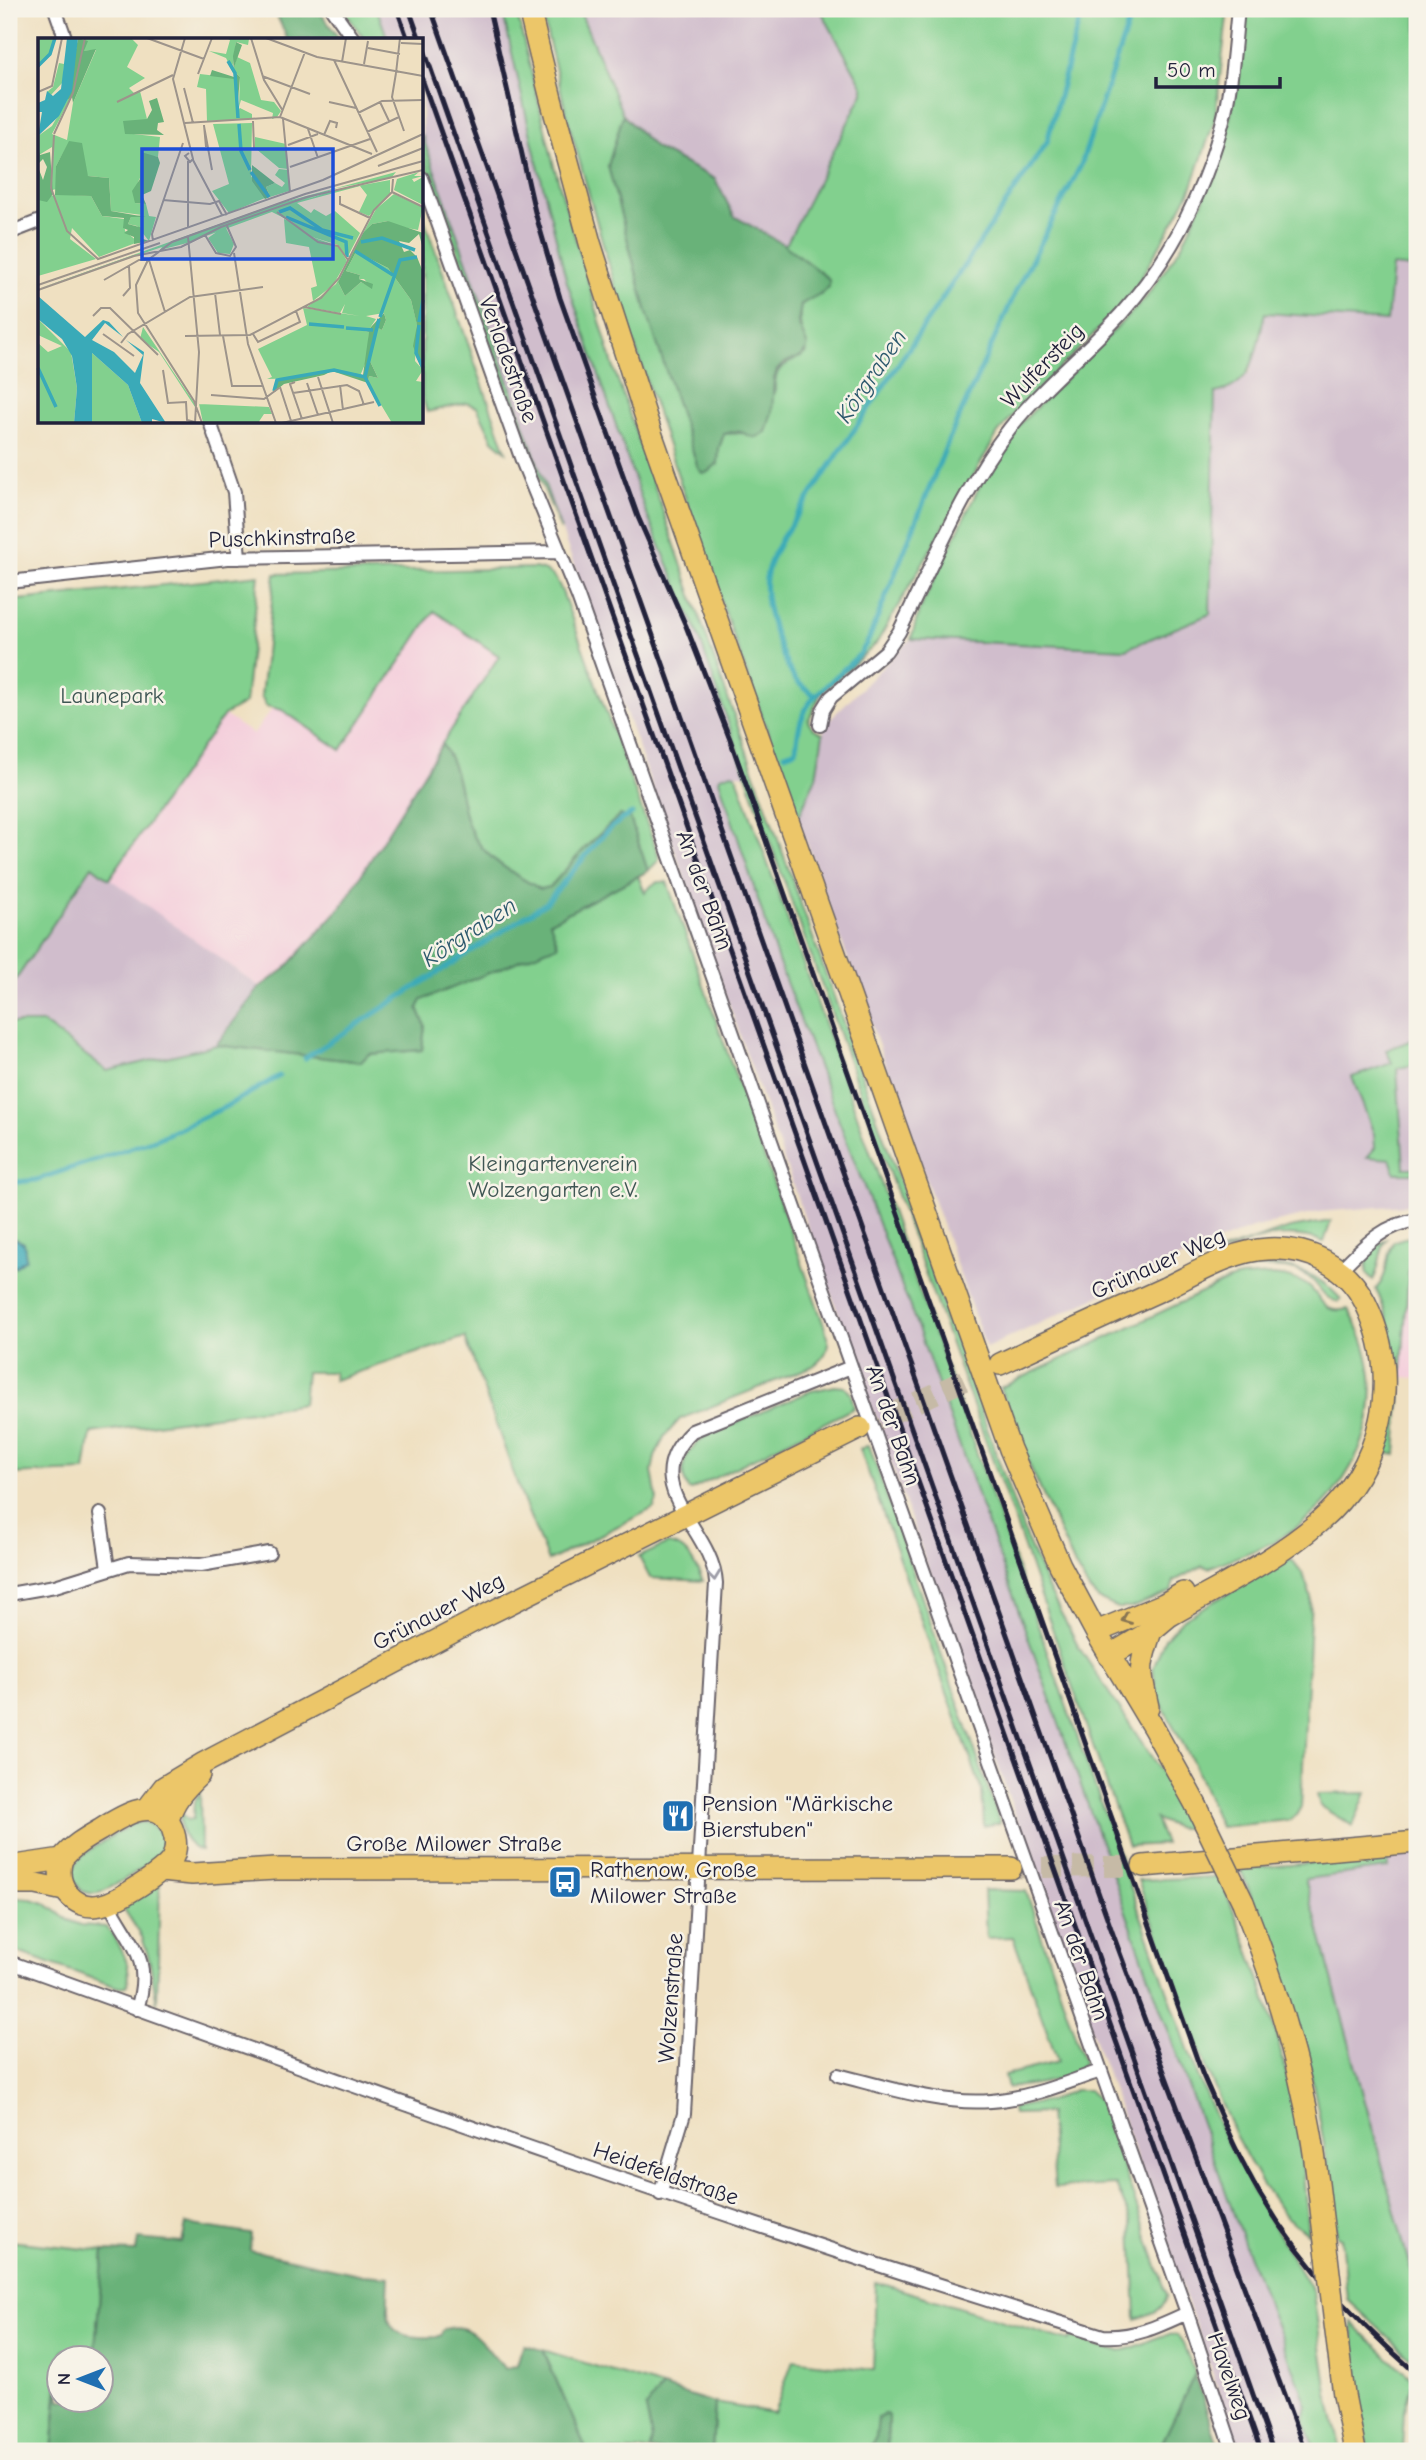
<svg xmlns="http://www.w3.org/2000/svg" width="1426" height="2460" font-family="'Comic Neue',sans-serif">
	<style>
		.built { fill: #f4cfdc }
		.industrial { fill: #d0bdcc }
		.green { fill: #82d08e; stroke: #527964; stroke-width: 2 }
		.forest { fill: #69b279; stroke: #466a5a; stroke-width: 2 }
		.water { fill: #3aaab8; stroke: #2e667a; stroke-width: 2 }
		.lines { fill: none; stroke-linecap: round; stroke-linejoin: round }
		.stream { stroke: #3aaab8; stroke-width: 5 }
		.primary-tunnel { stroke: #c6baa6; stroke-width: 21; stroke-dasharray: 21 10; stroke-linecap: butt }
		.minor-casing { stroke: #6a646a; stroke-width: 16 }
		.primary-casing { stroke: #6a646a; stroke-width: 24 }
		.minor { stroke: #fff; stroke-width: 12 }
		.primary { stroke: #ecc669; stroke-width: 21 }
		.rail { stroke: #22223b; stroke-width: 5 }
		.primary-bridge-casing { stroke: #6a646a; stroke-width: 24; stroke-linecap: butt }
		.primary-bridge { stroke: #ecc669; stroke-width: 21 }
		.oneway { stroke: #9c9ca7 }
		.oneway2 { stroke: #877452 }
		.labels { text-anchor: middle; stroke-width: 5; stroke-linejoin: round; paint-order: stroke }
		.street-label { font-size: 23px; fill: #22223b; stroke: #f7f3e8 }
		.park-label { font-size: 23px; fill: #3f5654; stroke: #f7f3e8 }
		.poi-label { font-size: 23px; fill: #22223b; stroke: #f7f3e8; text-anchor: start }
		.water-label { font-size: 24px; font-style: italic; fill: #2c586d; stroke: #f7f3e8 }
		.inset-river { fill: none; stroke: #3aaab8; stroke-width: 3.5 }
		.inset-road { fill: none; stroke: #9d948b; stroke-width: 2 }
		.view { fill: #1d4ed8; fill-opacity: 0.15; stroke: #1d4ed8; stroke-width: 3.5 }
		.inset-edge { fill: none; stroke: #22223b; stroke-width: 3.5 }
	</style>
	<rect width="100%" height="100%" fill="#f7f3e8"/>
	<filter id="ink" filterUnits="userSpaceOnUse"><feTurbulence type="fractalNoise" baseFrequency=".0143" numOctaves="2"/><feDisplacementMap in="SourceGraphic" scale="14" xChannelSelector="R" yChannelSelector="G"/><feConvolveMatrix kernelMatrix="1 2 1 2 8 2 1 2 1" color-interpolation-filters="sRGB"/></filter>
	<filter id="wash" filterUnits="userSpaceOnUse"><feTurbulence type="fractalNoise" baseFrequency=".00686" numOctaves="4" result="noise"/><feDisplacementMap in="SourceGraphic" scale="28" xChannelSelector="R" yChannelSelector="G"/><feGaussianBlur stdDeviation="1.57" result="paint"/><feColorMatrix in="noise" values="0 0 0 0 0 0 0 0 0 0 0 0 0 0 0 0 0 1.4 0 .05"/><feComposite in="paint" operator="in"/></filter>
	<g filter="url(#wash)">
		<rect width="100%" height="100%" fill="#efe0c1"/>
		<path class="built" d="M433,611L499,656L442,744L342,906L285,969L260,987L109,879L224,715L253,734L272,709L282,710L341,750Z
			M1417,1235V1378L1402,1377L1411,1236Z"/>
		<path class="industrial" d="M377,9H502L533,145L566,279L646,513L697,631L746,775L732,773L778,961L916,1323L1249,2257L1300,2385L1307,2405L1304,2419L1316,2451H1240L422,135V40H388Z
			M579,9H820L863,88V93L787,243L783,244L734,216L715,179L655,148L623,115Z
			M1415,241H1417V1204L1319,1212L1252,1228L1207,1246L986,1348L798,818L816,777L825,724L911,639L1125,649L1210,614L1215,393L1250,372L1265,313L1387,321L1392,266Z
			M92,866L260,987L216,1045L107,1071L43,1024L9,1023V990Z
			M1417,1854V2294L1304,1878L1387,1868V1857Z"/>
		<path class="green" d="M343,9H377L388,40H365Z
			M502,9H516L554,166L615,372L714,659L1026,1538L1047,1586L1078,1646L1184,1806L1195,1828H1178L1155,1819L1165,1844L1128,1846L1021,1539L746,775L697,631L646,513L566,279L533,145Z
			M541,9H579L623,115L608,166L647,313L718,463L719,448L724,434L743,433L775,393C774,362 785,368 806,353C804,334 797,325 801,305L812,297L821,295L829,279L783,244L787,243L863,93V87L820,9H1228L1215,119L1191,189L1178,214L1134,290L1115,313L1021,406L998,433L876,644L821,694L808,721L813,728L823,734L816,777L798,818L700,542L615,286L569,124Z
			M1245,9H1417V241L1412,268L1392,266L1387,321L1265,313C1256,347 1256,386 1215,393L1210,614L1126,649L911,639L919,611L981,483L1001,451L1019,425L1145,299L1182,245L1203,201L1228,126L1236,91Z
			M422,135L561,530L532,461L422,152Z
			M422,213L506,451L493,440L477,407L467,403L427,412L422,396Z
			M535,568C559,573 559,585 567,605L658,854L659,860L648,871L630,818L620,815L585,848L550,887L540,889C509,871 475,854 465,815C458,787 458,769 442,744L499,656L434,611L341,750L282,710L266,706L261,696L275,574Z
			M259,575L245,703L224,715L109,879L92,866L9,990V601Z
			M732,773L736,774L1198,2077L1225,2139L1255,2195L1313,2293L1328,2393L1341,2451H1316L1304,2419L1307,2405L1300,2385L1249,2257L916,1323L778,961L719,780L720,777Z
			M638,876L645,893C652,884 655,881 667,882L828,1337C829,1351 824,1358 813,1366L680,1419L664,1437L655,1457L652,1471L657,1500L654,1508L548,1561L522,1497L465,1337L334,1380V1372H306L303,1404L91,1433L85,1471L9,1474V1264L15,1267L24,1244L9,1236V1023H43L107,1071L216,1045L361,1062L368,1054L422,1050L425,1025L418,1008L422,1000L557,945L549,922Z
			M1417,1038V1065L1397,1068L1404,1168H1417V1173H1395L1390,1159L1367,1157L1375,1148L1374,1134L1352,1077L1392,1063L1386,1050Z
			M1331,1221L1324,1242C1300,1232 1271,1234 1247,1243C1237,1247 1225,1253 1216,1253L1290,1228Z
			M1411,1236L1396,1455L1380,1451C1394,1387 1404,1351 1376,1289C1391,1273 1383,1259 1394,1241Z
			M1386,1240C1378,1253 1381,1267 1373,1280L1367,1274C1364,1258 1373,1247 1386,1240Z
			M1260,1265C1296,1266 1316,1272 1341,1299L1337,1302C1324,1299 1321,1288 1312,1280C1292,1260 1250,1268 1226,1274L1225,1271Z
			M1273,1275C1285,1276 1297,1278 1307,1285C1323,1297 1321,1315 1348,1309C1399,1391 1363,1488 1283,1536C1260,1551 1233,1557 1209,1568L1202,1566L1174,1581L1171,1592L1131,1608H1118L1098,1599L1089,1590L1076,1568L1029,1464L1000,1388L1229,1280L1241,1277Z
			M835,1386L845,1387L851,1394L854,1408L691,1490L688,1489C676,1467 687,1449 707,1435L811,1391Z
			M869,1445L1000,1823L984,1826L982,1791L860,1449Z
			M667,1544C688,1545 695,1565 703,1581L650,1578L639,1557Z
			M1287,1560L1293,1561L1303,1574L1311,1597L1301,1807L1298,1814L1289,1820L1220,1827L1194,1764L1157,1696L1153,1669L1164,1640L1183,1619Z
			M200,1793L201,1851C185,1846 178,1830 181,1813L187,1820L193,1819L194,1802Z
			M1366,1793L1353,1826L1320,1806L1317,1794Z
			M142,1822C159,1825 171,1844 156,1858C148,1865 107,1891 98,1893C93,1894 87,1893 82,1891C76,1884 70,1876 74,1866C79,1853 119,1833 132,1824Z
			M1387,1857L1388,1868L1305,1879L1417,2294V2364L1347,2299L1341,2238L1337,2236C1329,2179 1322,2122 1309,2066C1292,1998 1267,1933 1240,1869Z
			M1219,1877C1256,1959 1283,2043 1298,2132C1304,2166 1305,2200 1308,2234L1285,2216L1262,2184L1235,2135L1207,2070L1138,1880Z
			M160,1882L157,2003L150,1962L142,1937L124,1909L135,1896Z
			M984,1890L1026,1891L1084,2062C1073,2083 1030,2084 1008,2088L1005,2075L1058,2062L1013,1937L986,1938Z
			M9,1897L31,1899L45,1903L68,1920L81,1925L107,1927C118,1942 134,1966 127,1986L117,1987L9,1949Z
			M1075,2090H1089L1101,2102L1167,2295C1164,2312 1150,2314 1136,2319L1132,2223L1116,2185L1055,2188L1049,2113L1013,2114L1012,2108L1049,2101Z
			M9,2241L104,2251L95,2347L63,2351L62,2358H60L52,2451H9Z
			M876,2282L1069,2341L1071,2337C1087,2342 1107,2352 1124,2350C1142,2347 1159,2332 1177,2335L1183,2344L1195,2374L1162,2443C1115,2450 1068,2456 1021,2449L1020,2451H887L888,2416L883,2414L874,2443L867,2451H712L715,2403L774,2413L793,2360L873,2370Z
			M1352,2323L1413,2380L1404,2413L1402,2451H1369L1353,2367L1356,2366Z
			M543,2350L662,2387L646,2408L652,2438L650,2451H587Z"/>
		<path class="forest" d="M274,9H318L340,40H288Z
			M623,115L655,148L715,179L734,216L783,244L829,279V287C820,296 810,298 801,305L798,323L807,344V349L801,357L784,363L777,370L774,379L772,412L766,432C753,440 755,438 743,433C737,430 730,433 724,434L719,448L718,463L708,472L702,473L698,468L647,313L608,166Z
			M442,744C458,769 458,787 465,815C475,854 509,871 540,889L550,887L585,848L620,815L630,818L648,871L550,922L558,945L422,1000L418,1008L425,1025L422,1050L369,1054L361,1062L216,1045L260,987L285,969L342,906Z
			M186,2224L251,2234L250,2250L363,2275L389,2277C387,2323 381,2339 437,2337L441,2335L443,2330C474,2316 489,2357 506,2369L517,2365L521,2351L525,2345L543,2350L587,2451H52L59,2381L60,2400H102V2358H62L63,2351L95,2347L104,2251L136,2252L138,2239L182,2243Z
			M1195,2374L1220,2451H1105L1162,2443Z
			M662,2387L715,2403L712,2451H650L652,2439L646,2408Z
			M886,2414L888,2416L887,2451H868L876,2437L878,2418Z"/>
		<path class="water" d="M9,1236L24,1243L26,1259L15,1267L9,1264Z"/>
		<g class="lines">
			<path class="stream" d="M815,696L860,654L868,641L949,439L1018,287L1081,165L1133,9
				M785,754L796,750C798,728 801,712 815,696C808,690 799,685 794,678C781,656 762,604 766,578C768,563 775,551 782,538L1047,142L1082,9
				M305,1058L546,903L605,833L622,819L632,814
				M9,1183L36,1180L157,1139L225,1107L279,1076"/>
		</g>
	</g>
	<g filter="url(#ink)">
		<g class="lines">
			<path class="primary-tunnel" d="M860,1428L998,1365
				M1011,1868L1143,1866"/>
			<defs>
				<path id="minor" d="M55,9L66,40
					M332,9L354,40
					M422,178L523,463L578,597L1187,2313L1233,2451
					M9,233L40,221
					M210,422L234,492L239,558
					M9,582L228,558L558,552
					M820,725L823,710L831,697L886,651L899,632C932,566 964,486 1010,428C1043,386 1085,353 1121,314C1169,260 1203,194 1222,124C1232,87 1234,47 1238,9
					M1340,1270C1363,1247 1382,1225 1417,1220
					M100,1514L108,1568
					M9,1594L55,1586L129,1563L201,1565L269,1553
					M109,1903C131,1945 153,1958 137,2009
					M9,1962C371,2093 734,2223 1103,2336C1134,2338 1159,2326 1187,2313
					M838,2075C886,2087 940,2105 991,2101C1029,2098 1064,2084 1100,2071
					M660,2194L684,2114L716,1583C713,1527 633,1487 692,1431L851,1367
					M1416,2451L1417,2422"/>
				<path id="primary" d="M529,9L551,99L590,243L650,430L1010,1449L1060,1565L1096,1632L1153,1727L1196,1805
					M1000,1364C1055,1338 1110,1313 1165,1288C1196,1273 1233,1250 1268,1249C1309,1247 1346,1265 1365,1302C1403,1379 1383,1467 1318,1523C1274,1561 1219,1587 1169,1616L1151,1631L1109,1656
					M1096,1632L1164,1604L1183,1593
					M1148,1707C1140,1670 1138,1669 1151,1631
					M147,1809L164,1787L204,1763L474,1621L860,1428
					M168,1821C173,1801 184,1789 199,1775
					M1143,1866L1417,1842
					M9,1867L62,1859C72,1846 86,1838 100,1830C120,1817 157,1792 172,1828C176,1838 178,1848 172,1859C164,1872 117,1902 101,1905C73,1911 54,1885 62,1859
					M161,1871L192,1874L276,1869L1011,1868
					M9,1884H36L64,1890
					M1243,1902C1273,1977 1297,2054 1311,2134C1318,2174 1321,2215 1327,2256
					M1334,2316L1344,2395L1355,2451"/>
			</defs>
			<use href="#minor" class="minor-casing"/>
			<use href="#primary" class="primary-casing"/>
			<use href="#minor" class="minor"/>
			<use href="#primary" class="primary"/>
			<path class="rail" d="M397,9L408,40
				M409,9L420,40
				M431,9L1114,1937L1305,2451
				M489,9L535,212L560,298L638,517L686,626L731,742L1202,2073C1220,2114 1237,2155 1260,2194C1301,2262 1357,2322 1417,2374
				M422,44L1273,2451
				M422,79L1261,2451"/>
			<defs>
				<path id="primary-bridge" d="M1196,1805L1243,1902
					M1327,2256L1334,2316"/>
			</defs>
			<use href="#primary-bridge" class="primary-bridge-casing"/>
			<use href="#primary-bridge" class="primary-bridge"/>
		</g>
		<defs><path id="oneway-chevron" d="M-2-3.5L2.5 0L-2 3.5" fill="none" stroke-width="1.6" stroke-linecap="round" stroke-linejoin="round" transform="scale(1.75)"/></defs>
		<use class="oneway" href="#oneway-chevron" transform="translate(714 1576) rotate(83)"/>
		<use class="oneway2" href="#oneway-chevron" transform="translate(1126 1619) rotate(158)"/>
	</g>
	<defs>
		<symbol id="restaurant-square" viewBox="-11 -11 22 22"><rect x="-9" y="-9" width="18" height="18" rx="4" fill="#1f6fb2" stroke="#f7f3e8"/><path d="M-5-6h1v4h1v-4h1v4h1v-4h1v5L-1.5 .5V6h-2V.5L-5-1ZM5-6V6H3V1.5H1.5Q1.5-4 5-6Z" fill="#fff"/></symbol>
		<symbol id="bus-square" viewBox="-11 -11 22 22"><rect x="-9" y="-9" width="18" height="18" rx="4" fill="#1f6fb2" stroke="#f7f3e8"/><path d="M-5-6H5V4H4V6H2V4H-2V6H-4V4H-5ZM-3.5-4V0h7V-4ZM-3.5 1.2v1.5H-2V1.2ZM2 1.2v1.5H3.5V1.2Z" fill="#fff"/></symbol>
	</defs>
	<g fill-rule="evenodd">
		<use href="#restaurant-square" x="659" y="1797" width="38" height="38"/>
		<use href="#bus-square" x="546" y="1863" width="38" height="38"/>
	</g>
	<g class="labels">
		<g class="street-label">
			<text transform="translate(509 359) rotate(70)" y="8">Verladestraße</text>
			<text transform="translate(1042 365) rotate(-46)" y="8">Wulfersteig</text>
			<text transform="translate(282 537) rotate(-2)" y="8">Puschkinstraße</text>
			<text transform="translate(705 890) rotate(70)" y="8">An der Bahn</text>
			<text transform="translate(1158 1263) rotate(-24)" y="8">Grünauer Weg</text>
			<text transform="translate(894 1425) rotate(71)" y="8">An der Bahn</text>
			<text transform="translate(438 1611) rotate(-27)" y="8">Grünauer Weg</text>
			<text x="454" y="1851">Große Milower Straße</text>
			<text transform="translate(1082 1960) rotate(71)" y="8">An der Bahn</text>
			<text transform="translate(670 1998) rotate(-86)" y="8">Wolzenstraße</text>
			<text transform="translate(666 2173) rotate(19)" y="8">Heidefeldstraße</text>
			<text transform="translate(1230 2376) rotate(71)" y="8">Havelweg</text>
		</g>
		<g class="park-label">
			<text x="112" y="703">Launepark</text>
			<text x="553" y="1171">Kleingartenverein<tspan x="553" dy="26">Wolzengarten e.V.</tspan></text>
		</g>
		<g class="poi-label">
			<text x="702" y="1811">Pension "Märkische<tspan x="702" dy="26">Bierstuben"</tspan></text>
			<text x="590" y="1877">Rathenow, Große<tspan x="590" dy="26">Milower Straße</tspan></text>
		</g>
		<g class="water-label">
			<text transform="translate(871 376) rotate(-56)" y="8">Körgraben</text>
			<text transform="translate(469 932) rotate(-33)" y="8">Körgraben</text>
		</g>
	</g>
	<g transform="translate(38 38)">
		<rect width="385" height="385" fill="#efe0c1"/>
		<path d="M0,0H16L11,16L0,26ZM47,0H93L100,7L89,29L107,40L91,50L96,55L102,53L109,81L87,95L122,99L120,119L113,118L100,144L97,165L108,166L111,178L118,179L111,203L99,188L90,186L93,179L104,177L73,173L71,140L50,138L29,108L18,128L19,151L14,152V109L1,117L0,98L14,88L29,62L33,59L14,96L29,102L35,65L58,12L46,13ZM188,0L211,1L210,7L198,4L194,32L188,20L171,13L188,16L192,2ZM199,19L212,25L223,62L236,64L243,73L239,79L234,81L235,75L203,62L201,69L202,39L195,32ZM21,25L26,26L25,44L13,57L9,54L15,49ZM162,36L196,40L199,73L202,70L214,76V81L169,83L168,51L159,49ZM214,85L213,138L227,160L191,175L174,153L191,146L175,86ZM217,99L248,106L250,131L241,130L217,110ZM241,131L251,132V153L232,159L228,149L237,145L244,149L247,145L237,137ZM358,134L353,140L299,150L149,205L122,212L124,209L0,251L235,167ZM381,134L376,138H385L374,141L376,144L385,139V167L356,152L359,141ZM352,142V156L331,178L321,174L329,157L322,148L259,165L273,175L276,171L288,178L297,173L322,195L309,220L300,207L271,198L300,208L309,223L295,247L275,263L273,250L279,248L271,209L248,205L246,181L256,185L232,173L297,152ZM20,156L53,158L64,178L86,181L87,193L100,204L61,219L34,190L32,201L58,221L0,238V162ZM356,156L385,169L380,192L353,187L350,183L334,186L325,196L300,244L307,258L323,244L334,250L326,241H321L322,237L308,233L318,214L350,230L373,262L379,286L377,323L385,332L378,343L385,344V385H354L330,345L331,338L340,340L331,321L339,289L344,292L348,282L346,275L328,278L338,281L332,290L308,289L331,294L330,319L322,338L296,332L268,340L229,341L234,339L220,311L269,287L265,270L322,278L304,275L307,266L302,275L269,269L298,246L338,171ZM187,188L196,206L192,216L180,215L170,200ZM337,197L352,203L339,211L343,219L329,214L330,202ZM0,281L33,314L39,350L36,385H0V305L10,314L24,308L0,297ZM105,289L157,366V369L121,314L102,301ZM54,315L90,347L104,385H54ZM160,361L161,366L231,369L234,376H226L220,385H165Z" fill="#82d08e"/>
		<path d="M40,0L50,3L46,13L58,11L35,65L34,59L29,62ZM198,4L204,7L195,32L202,39L199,74L196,41L172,38L174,32L196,39L195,18ZM119,60L126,84L120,85L119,92L126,97L87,96L85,83L109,81L114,72L111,63ZM31,103L44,105L50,138L71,140L73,173L108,179H93L90,186L105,190V201L111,203L96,206V199L86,195L90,192L85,190L86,180L64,178L53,158L17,157L18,128ZM0,111L2,117L12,114L15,156L9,164L0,162V129L5,142L9,129L5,121L0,126ZM103,114L120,119L122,125L113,153L104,157L108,166L97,165L94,153L102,141ZM214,127L237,145L228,149L232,159L227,161L214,143ZM350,183L385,195V211L381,196L371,205L361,203L366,214L372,212L379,219L385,234L384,333L375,308L379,287L373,262L350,230L318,214L308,233L322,237L321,241L335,246L334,251L323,244L307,258L300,244L325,195L334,186ZM346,275L348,282L344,292L338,289L331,321L340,340L331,338L330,345L294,333L286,337L246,346L236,354L238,342L296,332L325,337L331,294L308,289L332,290Z" fill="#69b279"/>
		<path d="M29,0H40L34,53L21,78L0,98L4,74H0V65L7,62L9,53L15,58L23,51ZM0,258L47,299L65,282L71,284L85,299L67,285L54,302L76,314L97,335L105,317L88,302L106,314L102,345L128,385L114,381V385H104L90,347L54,315V385H36L39,350L34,318L24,301L0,281Z" fill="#3aaab8"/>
		<path class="inset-river" d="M190,23L197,35L200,80M0,28L12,16L17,0M201,86L203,113L212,132M213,134L231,159M241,174L252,170L284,192L315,200M248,179L308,204L309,219M323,204L344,200L377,212M317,213L355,237M342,279L362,222L379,219M381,284L385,262M271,286L306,289M381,287L378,315L385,330M308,290L335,292M0,330L18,369M327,339L342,368M236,353L239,342L296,332L327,339L341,281"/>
		<path class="inset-road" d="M109,0L166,21M147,0L135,41L155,121L152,124L147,118L151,115M213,0L226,42L245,73M228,0L279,19L385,38M363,5L385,6M330,10L362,16M296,22L339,114M304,24L308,0M326,26L330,3M358,35L354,59L366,93M358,35L362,0M160,36L174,0M224,38L272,56M146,50L155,85M0,54L14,48L24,0M79,64L135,37M291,64L318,70M342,64L351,83M320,75L344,63L385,62M242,79L334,116M242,79L267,14M245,81L252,154M215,83L216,110M147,85L242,79M166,87L168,109M166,88L174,132M270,91L280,120M329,94L361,79M16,96L35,55L47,0M16,97L13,150L29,193L60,221L285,142L385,96M286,97L292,83L299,85L298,90M250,107L280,96M155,122L184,177M150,123V189M340,128L385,110M252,129L332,101M354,154L385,169M302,158V166L332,180M125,162L172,166L181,163L189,177M239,174L280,204L300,208L310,222M167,197L178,215L192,218L198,209L189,188M150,199L161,314L157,385M115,203L114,196L145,105M196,215L210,306L238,385M66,242L101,222H111L127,274M0,247L122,205M0,252L96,218L143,209L183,189L269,159L385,132M177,255L182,297M85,258L92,250L91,228M266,269L303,276M55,278L63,270H72L120,317M65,296L96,318M215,296L220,304L262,284L258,273M147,298L212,297L283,260L301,240L336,172L354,154L355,141M185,298L194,348H225M83,305L90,296L152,259L225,249M125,332L130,365L148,364L149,382L157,384M280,339L295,385M257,344L252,346L264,381M269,345L280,377M302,347L305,372M242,349L253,383M255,355L309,347L321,353L326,367M173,357L226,361L241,350M164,385L156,363L100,275L98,247L110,222L134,204L267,156L385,123M244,385L336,364"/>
		<path class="view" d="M104,111H295V221H104Z"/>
		<rect width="385" height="385" class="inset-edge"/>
	</g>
	<rect width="1426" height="2460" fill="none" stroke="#f7f3e8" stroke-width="35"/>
	<g transform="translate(80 2379) rotate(270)"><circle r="33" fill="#f7f3e8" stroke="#a29fa3" stroke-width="2"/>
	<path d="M0-5L12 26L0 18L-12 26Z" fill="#1f6fb2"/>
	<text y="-10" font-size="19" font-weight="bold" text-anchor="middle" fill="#22223b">N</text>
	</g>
	<path d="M1156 77v10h124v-10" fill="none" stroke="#22223b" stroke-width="3.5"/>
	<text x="1167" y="77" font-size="21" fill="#22223b" stroke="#f7f3e8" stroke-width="5" paint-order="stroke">50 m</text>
</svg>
